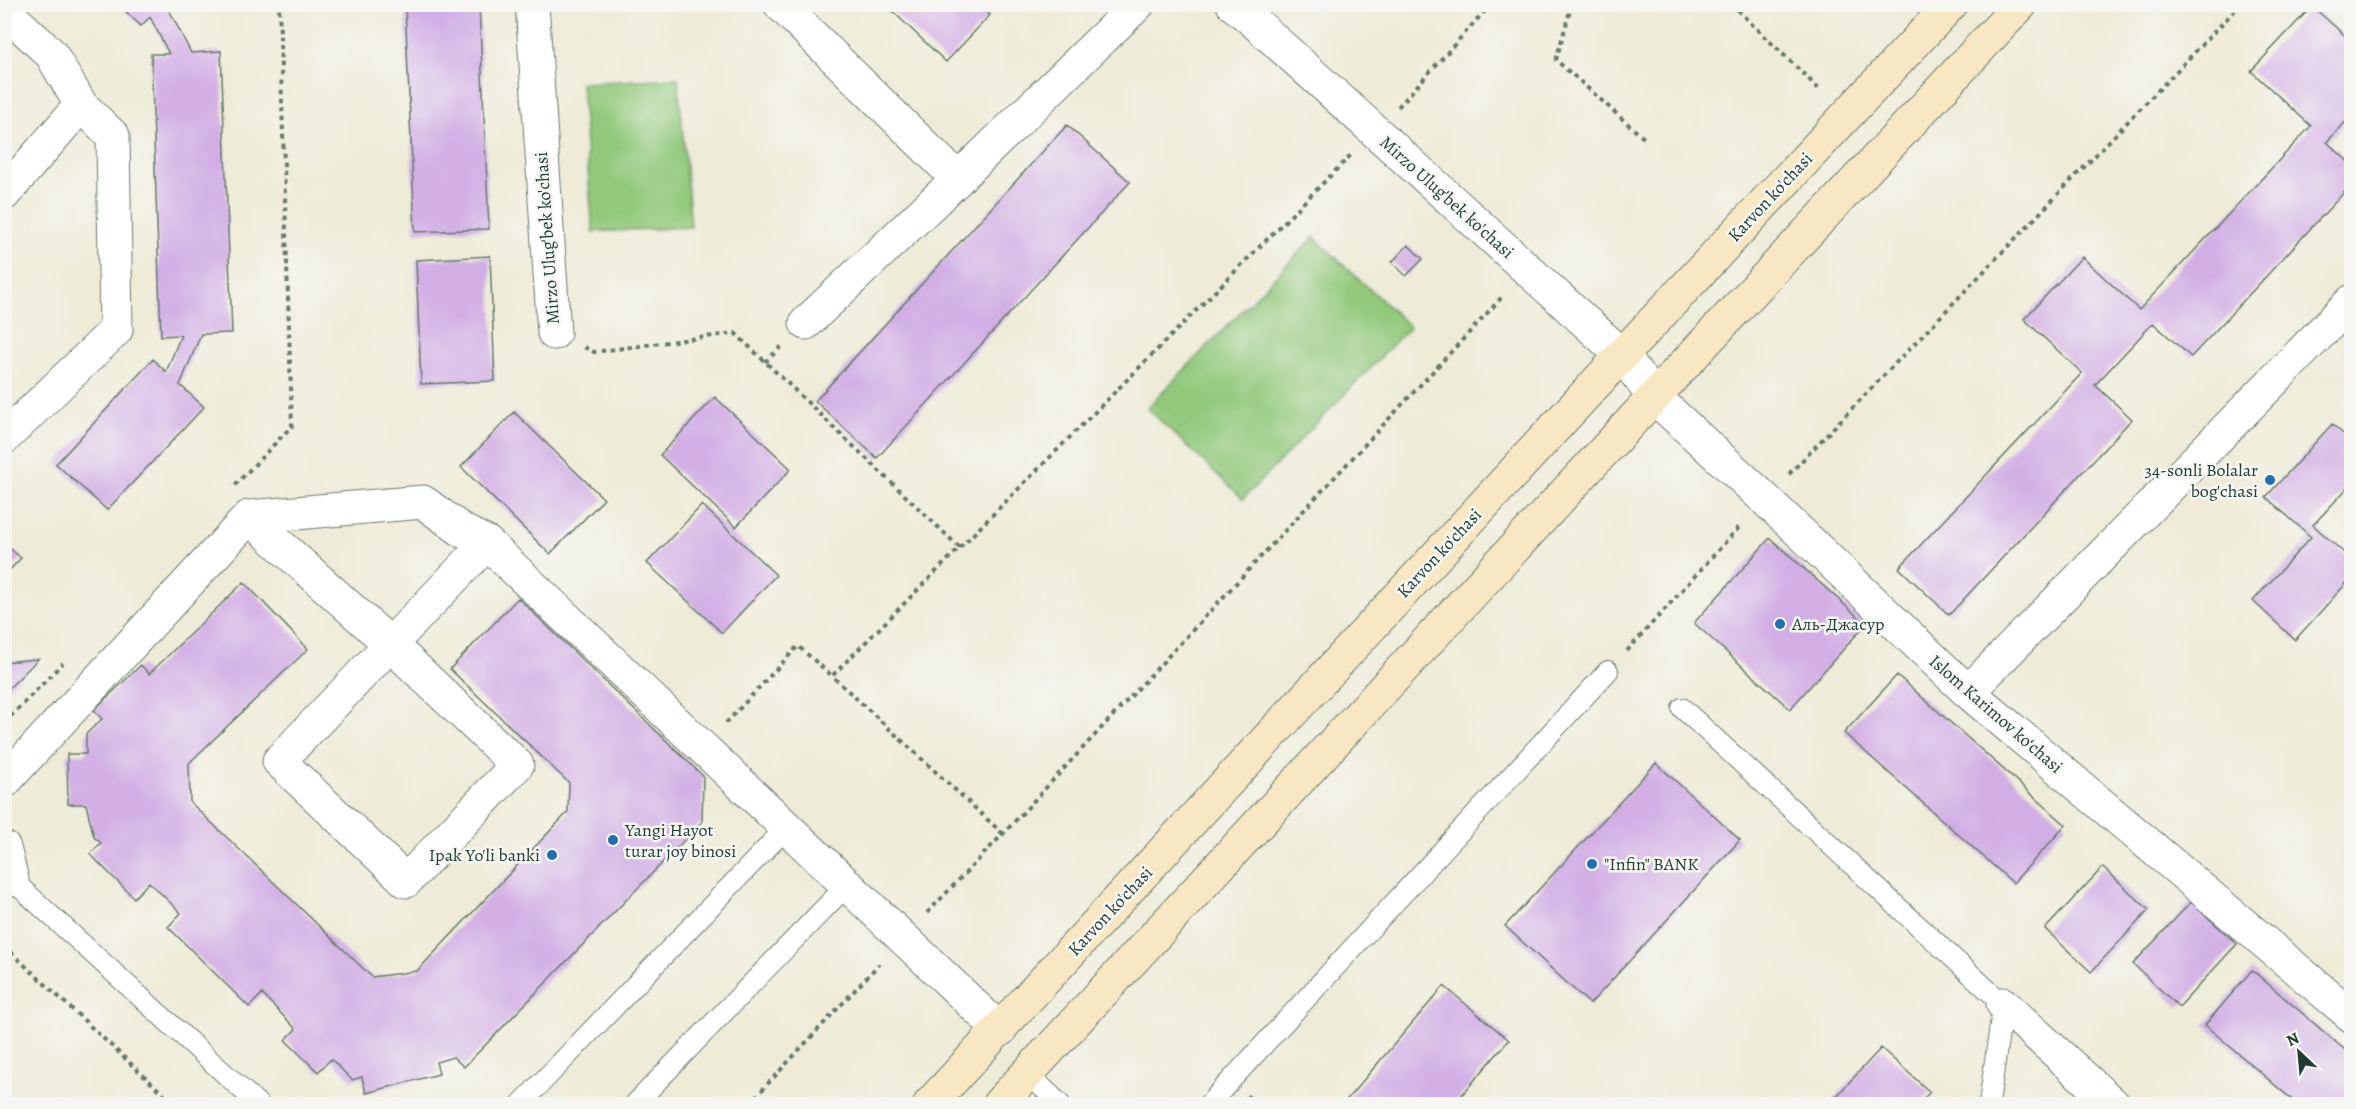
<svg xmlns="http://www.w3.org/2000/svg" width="2356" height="1109" font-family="Alegreya,serif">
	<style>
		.green { fill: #92c97c; stroke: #588358; stroke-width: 1.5 }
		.building { fill: #d1afe5 }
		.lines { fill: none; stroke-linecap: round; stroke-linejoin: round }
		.service-casing { stroke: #677a6d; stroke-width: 22 }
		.minor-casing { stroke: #677a6d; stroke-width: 35 }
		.secondary-casing { stroke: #677a6d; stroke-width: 35 }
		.path { stroke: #677a6d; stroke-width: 4; stroke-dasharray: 4.5 4.5; stroke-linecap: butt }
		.service { stroke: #fff; stroke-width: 20 }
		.minor { stroke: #fff; stroke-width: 33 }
		.secondary { stroke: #f7e8c3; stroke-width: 33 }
		.poi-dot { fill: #1f6fb2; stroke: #f6f6f2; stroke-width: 2 }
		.labels { text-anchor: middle; stroke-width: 5; stroke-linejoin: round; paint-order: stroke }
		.street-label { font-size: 18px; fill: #1f3d34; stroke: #f6f6f2 }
		.poi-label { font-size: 18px; fill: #1f3d34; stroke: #f6f6f2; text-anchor: start }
	</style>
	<rect width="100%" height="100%" fill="#f6f6f2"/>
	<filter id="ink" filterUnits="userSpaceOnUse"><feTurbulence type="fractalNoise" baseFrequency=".0167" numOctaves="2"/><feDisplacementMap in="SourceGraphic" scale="12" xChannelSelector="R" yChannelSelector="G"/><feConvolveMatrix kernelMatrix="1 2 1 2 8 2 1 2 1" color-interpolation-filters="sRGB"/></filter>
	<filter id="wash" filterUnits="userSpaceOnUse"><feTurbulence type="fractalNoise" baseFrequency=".008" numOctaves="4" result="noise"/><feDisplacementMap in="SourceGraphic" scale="24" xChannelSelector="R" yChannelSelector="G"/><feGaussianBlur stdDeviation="1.35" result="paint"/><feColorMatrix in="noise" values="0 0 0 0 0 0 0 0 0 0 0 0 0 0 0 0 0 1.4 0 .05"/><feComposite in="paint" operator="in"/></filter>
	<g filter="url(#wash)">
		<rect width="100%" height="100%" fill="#eeebd7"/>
		<path class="green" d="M678,78L691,227L593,232L581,83Z
			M1314,237L1410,327L1243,499L1147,408Z"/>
		<g id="blocks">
			<path class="building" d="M118,4H166L191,53L221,51L232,333L201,334L180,385L204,407L107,510L56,464L153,359L166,372L181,335L161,336L151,54H169L150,17L141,26Z
				M405,4H479L489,229L415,232Z
				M885,4H978L990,15L946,62Z
				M2312,6L2352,42V115L2327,142L2352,165V184L2191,357L2153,323L2095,385L2132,419L1949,615L1899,568L2082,373L2024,319L2082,257L2139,310L2311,126L2251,71Z
				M1067,125L1130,182L877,458L815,401Z
				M1408,245L1423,259L1406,276L1392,262Z
				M490,256L495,381L421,384L416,260Z
				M715,397L791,469L736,527L660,455Z
				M514,412L604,499L550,554L461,467Z
				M2332,424L2352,442V483L2313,525L2352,560V577L2295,640L2253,601L2311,537L2266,497Z
				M702,505L776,575L722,633L647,563Z
				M1770,538L1866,624L1790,709L1694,623Z
				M4,543L21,558L4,576Z
				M244,582L308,649L189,763L190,802L372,977L417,971L568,812L569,783L450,669L518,598L703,776L702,822L464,1067L453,1057L436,1062L439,1074L366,1093L362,1077L352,1080L331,1059L318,1072L285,1040L296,1029L262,994L249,1007L168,927L181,913L149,882L134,898L90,854L101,843L94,837L86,804H68L67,754H86V734L102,719L94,710L141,665L149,674Z
				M38,659L4,693V662Z
				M1897,675L2066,825L2013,883L1844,733Z
				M1656,763L1740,840L1590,1004L1505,926Z
				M2103,867L2149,910L2091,972L2045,929Z
				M2191,902L2237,944L2179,1007L2133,964Z
				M2252,970L2352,1056V1104H2297L2205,1025Z
				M1444,986L1509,1040L1454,1104H1343Z
				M1881,1048L1930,1092L1918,1104H1829Z
				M1248,1095L1258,1104H1239Z"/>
		</g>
	</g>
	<g filter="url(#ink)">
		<use href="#blocks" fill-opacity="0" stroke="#677a6d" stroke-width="1.5"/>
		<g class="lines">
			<defs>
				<path id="service" d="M1682,708L2003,1004L1989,1104
					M4,888L12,880L258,1104
					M1028,1074L1060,1104
					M521,1104L786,828
					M635,1104L847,885
					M1209,1104L1608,671"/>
				<path id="minor" d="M532,4L554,333
					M780,4L958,179L1138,4
					M1233,4L1250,18L1622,355L1654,397L1765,499L1968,692L2352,1016
					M4,10L51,54L81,105L4,194
					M806,323L958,179
					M4,438L116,330L113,136L81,105
					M249,517L390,644L517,765L406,881L279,761L487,543L1000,1030
					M1968,692L2352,301
					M4,782L249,517L423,502L463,531L487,543
					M4,848L12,880
					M2003,1004L2113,1104"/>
				<path id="secondary" d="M930,1104L1622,355L1951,4
					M999,1104L1654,397L2021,4"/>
			</defs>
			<use href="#service" class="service-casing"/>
			<use href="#minor" class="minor-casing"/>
			<use href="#secondary" class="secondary-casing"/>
			<path class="path" d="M1572,4L1556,60L1646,140
				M1731,4L1821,91
				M1398,107L1491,4
				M584,347L594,352L735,333L960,548
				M765,362L782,346
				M1789,474L2241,4
				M235,485L292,426L279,4
				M1627,651L1741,525
				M4,723L63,663
				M726,723L798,646L832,676
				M1003,834L832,676L1351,155
				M927,913L1003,834L1504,295
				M4,946L174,1104
				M749,1104L879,964"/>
			<use href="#service" class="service"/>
			<use href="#minor" class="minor"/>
			<use href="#secondary" class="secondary"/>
		</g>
	</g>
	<g class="poi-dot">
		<circle cx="2270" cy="480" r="6"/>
		<circle cx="1780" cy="624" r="6"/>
		<circle cx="613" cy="840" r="6"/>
		<circle cx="552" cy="855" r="6"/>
		<circle cx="1592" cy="864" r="6"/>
	</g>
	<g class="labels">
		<g class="street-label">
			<text transform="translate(1447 197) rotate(42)" y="6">Mirzo Ulug'bek ko'chasi</text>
			<text transform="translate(1770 197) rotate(-47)" y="6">Karvon ko'chasi</text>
			<text transform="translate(547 238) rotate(-94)" y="6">Mirzo Ulug'bek ko'chasi</text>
			<text transform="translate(1439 553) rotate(-47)" y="6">Karvon ko'chasi</text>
			<text transform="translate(1996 714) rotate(41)" y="6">Islom Karimov ko‘chasi</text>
			<text transform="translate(1110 911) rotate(-47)" y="6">Karvon ko'chasi</text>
		</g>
		<g class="poi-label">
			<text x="2258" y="476" text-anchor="end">34-sonli Bolalar<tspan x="2258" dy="21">bog'chasi</tspan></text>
			<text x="1792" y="630">Аль-Джасур</text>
			<text x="625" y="836">Yangi Hayot<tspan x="625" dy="21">turar joy binosi</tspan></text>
			<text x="540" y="861" text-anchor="end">Ipak Yo'li banki</text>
			<text x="1604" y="870">"Infin" BANK</text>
		</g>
	</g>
	<rect width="2356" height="1109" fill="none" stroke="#f6f6f2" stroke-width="24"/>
	<g transform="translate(2299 1052) rotate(334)" stroke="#f6f6f2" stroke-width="4.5" paint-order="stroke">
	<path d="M0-4.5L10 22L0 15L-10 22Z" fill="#1f3d34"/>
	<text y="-9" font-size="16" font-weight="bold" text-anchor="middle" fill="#1f3d34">N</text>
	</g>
</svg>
